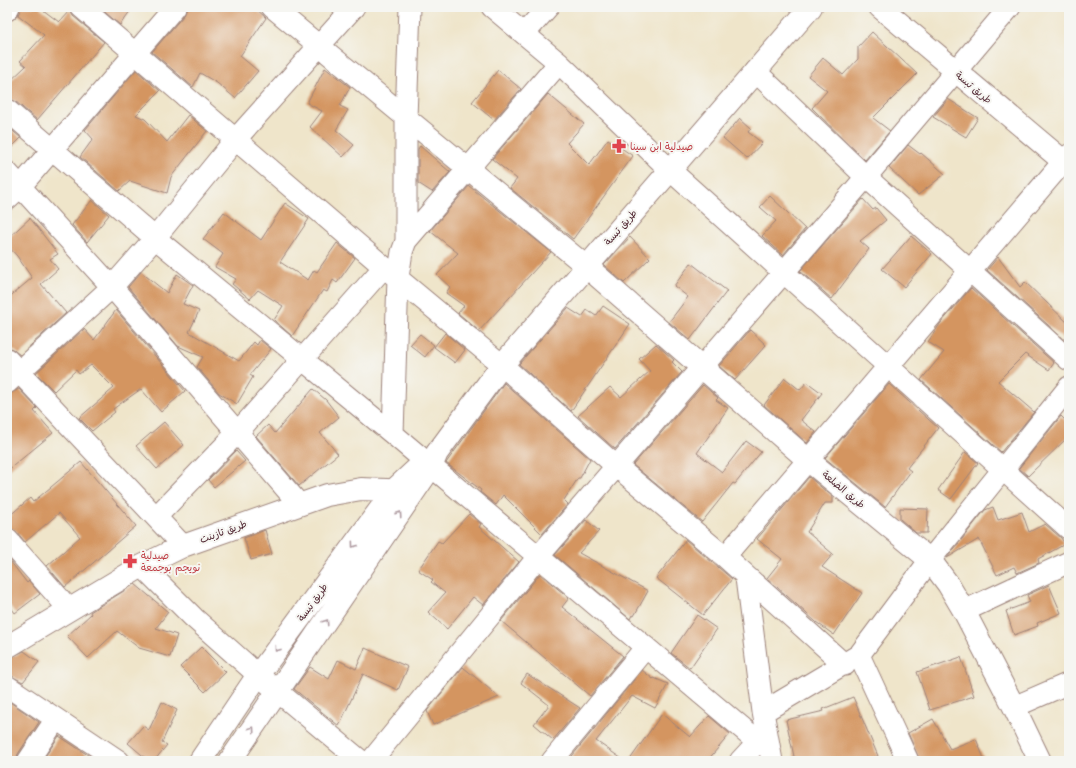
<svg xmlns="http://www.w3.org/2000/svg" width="1076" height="768" font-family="'Playpen Sans','Playpen Sans Arabic',sans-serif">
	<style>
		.building { fill: #d49561 }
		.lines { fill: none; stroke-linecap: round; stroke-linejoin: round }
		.minor-casing { stroke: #9c827a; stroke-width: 23 }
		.tertiary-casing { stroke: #9c827a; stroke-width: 24 }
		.primary-casing { stroke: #9c827a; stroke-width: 24 }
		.minor { stroke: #fff; stroke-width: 21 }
		.tertiary { stroke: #fff; stroke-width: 22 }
		.primary { stroke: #fff; stroke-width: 22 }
		.oneway { stroke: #ae9aa0 }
		.labels { text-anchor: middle; stroke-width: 4; stroke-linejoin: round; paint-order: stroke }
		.street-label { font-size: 10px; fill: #4a1f2b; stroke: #f6f6f2 }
		.health-label { font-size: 10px; fill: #be3a42; stroke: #f6f6f2; text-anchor: start }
	</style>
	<rect width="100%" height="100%" fill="#f6f6f2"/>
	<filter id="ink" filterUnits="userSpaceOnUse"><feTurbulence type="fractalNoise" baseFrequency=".025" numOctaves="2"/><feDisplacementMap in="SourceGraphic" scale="8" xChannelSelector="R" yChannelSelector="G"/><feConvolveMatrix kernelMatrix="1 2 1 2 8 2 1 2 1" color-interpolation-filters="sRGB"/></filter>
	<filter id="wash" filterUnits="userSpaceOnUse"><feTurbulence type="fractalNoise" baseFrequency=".012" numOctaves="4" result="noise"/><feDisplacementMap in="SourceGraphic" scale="16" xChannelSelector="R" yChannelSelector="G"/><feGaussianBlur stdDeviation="0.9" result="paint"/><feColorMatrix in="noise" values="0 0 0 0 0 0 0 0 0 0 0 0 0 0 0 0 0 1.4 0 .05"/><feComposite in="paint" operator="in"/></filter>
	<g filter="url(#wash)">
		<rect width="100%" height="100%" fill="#efe5ca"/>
		<g id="blocks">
			<path class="building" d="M21,7H39L59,22L70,10L73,16L104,42L37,120L15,101L7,98V84L26,66L20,61L44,35L18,15Z
				M99,7H133L120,25Z
				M187,7H254L266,18L240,56L258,71L235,98L217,83L200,73L193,87L152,52L184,15Z
				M872,32L917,74L873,118L890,131L865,160L812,108L827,91L808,76L823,58L843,75L858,59V47Z
				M325,68L350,87L340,106L348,110L336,130L354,145L343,157L310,127L322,111L307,103Z
				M136,70L160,91L136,115L145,119L167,142L188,115L207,131L171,177L167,193L130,181L119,191L80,157L93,139L85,130Z
				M498,70L521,89L494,120L472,102Z
				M548,94L584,124L567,143L589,165L608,139L633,156L573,239L510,188L517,179L492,159Z
				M948,99L978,118L966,137L933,117Z
				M740,118L751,128L748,132L762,143L747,159L723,138Z
				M7,126L21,138L7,152Z
				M908,145L920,154L921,153L945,174L918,195L889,168Z
				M420,146L450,172L432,192L418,183V149Z
				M469,186L551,252L479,331L458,313L464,306L446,293L450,287L437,275L458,253L430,231Z
				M770,196L805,229L783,255L762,236L776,221L760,207Z
				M863,199L873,210L876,208L886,220L860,241L869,249L832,299L800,271Z
				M92,200L109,215L87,242L72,225Z
				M285,203L309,219L280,262L308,280L314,270L317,272L337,243L355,258L337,283L333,280L327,292L323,290L292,336L274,320L283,306L258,290L250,299L232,284L236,279L215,267L223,254L203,239L224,212L261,240Z
				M30,218L58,254L50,259L58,269L41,284L66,313L20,355L11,348L7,347V299L32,278L17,256L7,245V239Z
				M911,236L932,254L904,287L882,269Z
				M630,237L650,258L624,283L604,265Z
				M998,257L1020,287L1025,282L1069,324L1068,343L987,270Z
				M691,263L727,291L690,340L669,322L688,297L674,286Z
				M141,272L167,293L177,274L193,285L183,304L199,311L189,332L239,361L254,342L257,345L260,340L271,349L250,375L253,377L237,404L219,393L197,367L203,357L178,346L128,287Z
				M971,288L1054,363L1049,370L1025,354L998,381L1034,412L1001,452L921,380L944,352L928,342L940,324Z
				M603,306L630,324L571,411L519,364L568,308L582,317L587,310L596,316Z
				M116,310L185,391L161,412L141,389L113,409L115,412L92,431L79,418L114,388L91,365L79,374L76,370L54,391L36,373L84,329L94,340Z
				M750,330L766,345L735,380L719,366Z
				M445,333L465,350L455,363L434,347Z
				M420,334L434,345L425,357L410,345Z
				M656,344L674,360L672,362L682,372L615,449L578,416L610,387L621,397L650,371L639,359Z
				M785,378L800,390L807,382L822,393L801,420L816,432L807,443L764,405Z
				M504,383L590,459L580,478H578L564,500L568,504L542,534L503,495L496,505L480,492L481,490L446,463Z
				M889,384L938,428L907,468L911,471L885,507L825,458Z
				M703,385L718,398L716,400L728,408L697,453L722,472L746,441L761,452L735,484L733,483L702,522L633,465Z
				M19,389L37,408L34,411L53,433L7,471V395Z
				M313,389L326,400L339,417L320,433L338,454L299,486L256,436L268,425L275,433Z
				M1061,416L1069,424V436L1028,476L1019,468Z
				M164,422L184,445L157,469L136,446Z
				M236,451L245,461L214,487L208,480Z
				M965,452L978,463L951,499L938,490Z
				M81,462L136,526L65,587L47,566L80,537L59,513L25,542L16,531L7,527V518L30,498L33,502Z
				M809,477L833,497V503H825L807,532L833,554L822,567L862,593L834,635L816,622L767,578L782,559L757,539Z
				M993,507L998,520L1022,512L1029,532L1045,524L1061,538L1065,544L1038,559L1039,563L1017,573L1014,567L997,575L979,539L947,558L985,510Z
				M900,508L928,509L927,533H916L900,519Z
				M469,514L481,524L479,527L519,562L483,605L473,597L447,629L428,612L445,593L431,582L433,580L418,570L438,541L442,543Z
				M586,520L599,531L579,553L648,591L634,616L632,615L630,619L555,555Z
				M265,530L272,554L251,560L244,538Z
				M686,540L732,579L703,615L656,578Z
				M7,557L27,583L29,581L40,594L15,613L7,602Z
				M540,574L569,598L562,607L623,656L590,696L501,621Z
				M135,584L168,612L156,628L177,635L170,657L139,648L117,631L88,658L67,636L91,614L90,612Z
				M1049,585L1061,613L1037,623L1038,626L1014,635L1006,611L1030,602L1027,595Z
				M697,615L717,629L690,668L671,653Z
				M201,647L226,672L205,692L180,667Z
				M365,648L408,667L398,690L363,674L339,726L294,689L310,667L329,679L338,660L356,669Z
				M24,651L39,662L23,682L7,674V659Z
				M961,657L974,696L930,710L917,672Z
				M463,667L499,697L433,725L427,711Z
				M642,670L653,679L654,678L668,684L655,708L632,696L596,741L625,761H568Z
				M527,674L580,708L553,740L534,724L549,705L521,683Z
				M853,697L878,756L866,761H795L786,720L824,711L823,709Z
				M7,700L39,722L18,754L16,761H7Z
				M162,702L177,710L162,742L167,745L154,761H149L128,743L143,726L149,730Z
				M662,714L690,737L709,716L730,734L707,761H629Z
				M933,719L950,749L976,739L985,761H920L908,733Z
				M59,736L97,761H42Z"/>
		</g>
	</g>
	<g filter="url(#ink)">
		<use href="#blocks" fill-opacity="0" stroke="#9c827a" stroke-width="1"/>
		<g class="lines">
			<defs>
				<path id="minor" d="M81,7L384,267L502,365L616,466L725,557L845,665
					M272,7L586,266
					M492,7L559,63L670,170L1069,529
					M7,10L9,7
					M524,34L548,7
					M755,71L866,177L1069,360
					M7,110L155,238L393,434L757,741
					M7,172L112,287L299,504
					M7,199L20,187L175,7
					M406,241V118L410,7
					M7,359L183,546
					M7,383L112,287L155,238L235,140L354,7
					M393,434L398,277L402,252L406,241L559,63
					M156,517L237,433L384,267
					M7,539L69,609
					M725,557L1069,155
					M142,566L194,618L258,675L361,761
					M746,578L763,712L772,761
					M964,611L1069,562
					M859,655L908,761
					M7,686L119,761
					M1014,707L1069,683
					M763,712L859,655L930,560L1069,387
					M28,761L56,719
					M371,761L538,557L866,177L1010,7
					M552,761L646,647
					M740,761L766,733"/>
				<path id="tertiary" d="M7,647L142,566L183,546L327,495L361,489L411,491"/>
				<path id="primary" d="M880,7L1069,166
					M586,266L808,460L930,560L948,584L964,611L1014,707L1040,761
					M200,761L258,675L395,489L423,463
					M230,761L431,467L437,453L502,365L811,7"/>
			</defs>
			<use href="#minor" class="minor-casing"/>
			<use href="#tertiary" class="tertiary-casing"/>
			<use href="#primary" class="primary-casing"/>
			<use href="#minor" class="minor"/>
			<use href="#tertiary" class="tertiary"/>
			<use href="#primary" class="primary"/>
		</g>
		<defs><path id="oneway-chevron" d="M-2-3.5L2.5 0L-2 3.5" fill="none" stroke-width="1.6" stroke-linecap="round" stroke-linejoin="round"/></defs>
		<g class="oneway">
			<use href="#oneway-chevron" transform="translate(399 514) rotate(-56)"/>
			<use href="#oneway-chevron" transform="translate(354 545) rotate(126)"/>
			<use href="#oneway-chevron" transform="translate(326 622) rotate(-56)"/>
			<use href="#oneway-chevron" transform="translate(277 649) rotate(126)"/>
			<use href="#oneway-chevron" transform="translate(252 729) rotate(-55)"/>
		</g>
	</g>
	<defs>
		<symbol id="pharmacy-bare" viewBox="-9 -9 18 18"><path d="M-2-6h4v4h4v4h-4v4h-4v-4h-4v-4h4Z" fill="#e0444e" stroke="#f6f6f2" stroke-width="2.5" paint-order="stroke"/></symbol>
	</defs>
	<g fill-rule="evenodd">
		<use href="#pharmacy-bare" x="609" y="136" width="20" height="20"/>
		<use href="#pharmacy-bare" x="120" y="551" width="20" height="20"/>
	</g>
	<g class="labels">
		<g class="street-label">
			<text transform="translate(974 87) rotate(40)" y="4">طريق تبسة</text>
			<text transform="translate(620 227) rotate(-49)" y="4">طريق تبسة</text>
			<text transform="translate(844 489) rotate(40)" y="4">طريق الضلعة</text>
			<text transform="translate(223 531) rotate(-20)" y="4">طريق تازبنت</text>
			<text transform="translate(312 602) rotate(-54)" y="4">طريق تبسة</text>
		</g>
		<g class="health-label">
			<text x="630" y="150">صيدلية ابن سينا</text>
			<text x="141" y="559">صيدلية<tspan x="141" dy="12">نويجم بوجمعة</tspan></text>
		</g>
	</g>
	<rect width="1076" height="768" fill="none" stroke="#f6f6f2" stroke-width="24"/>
</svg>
